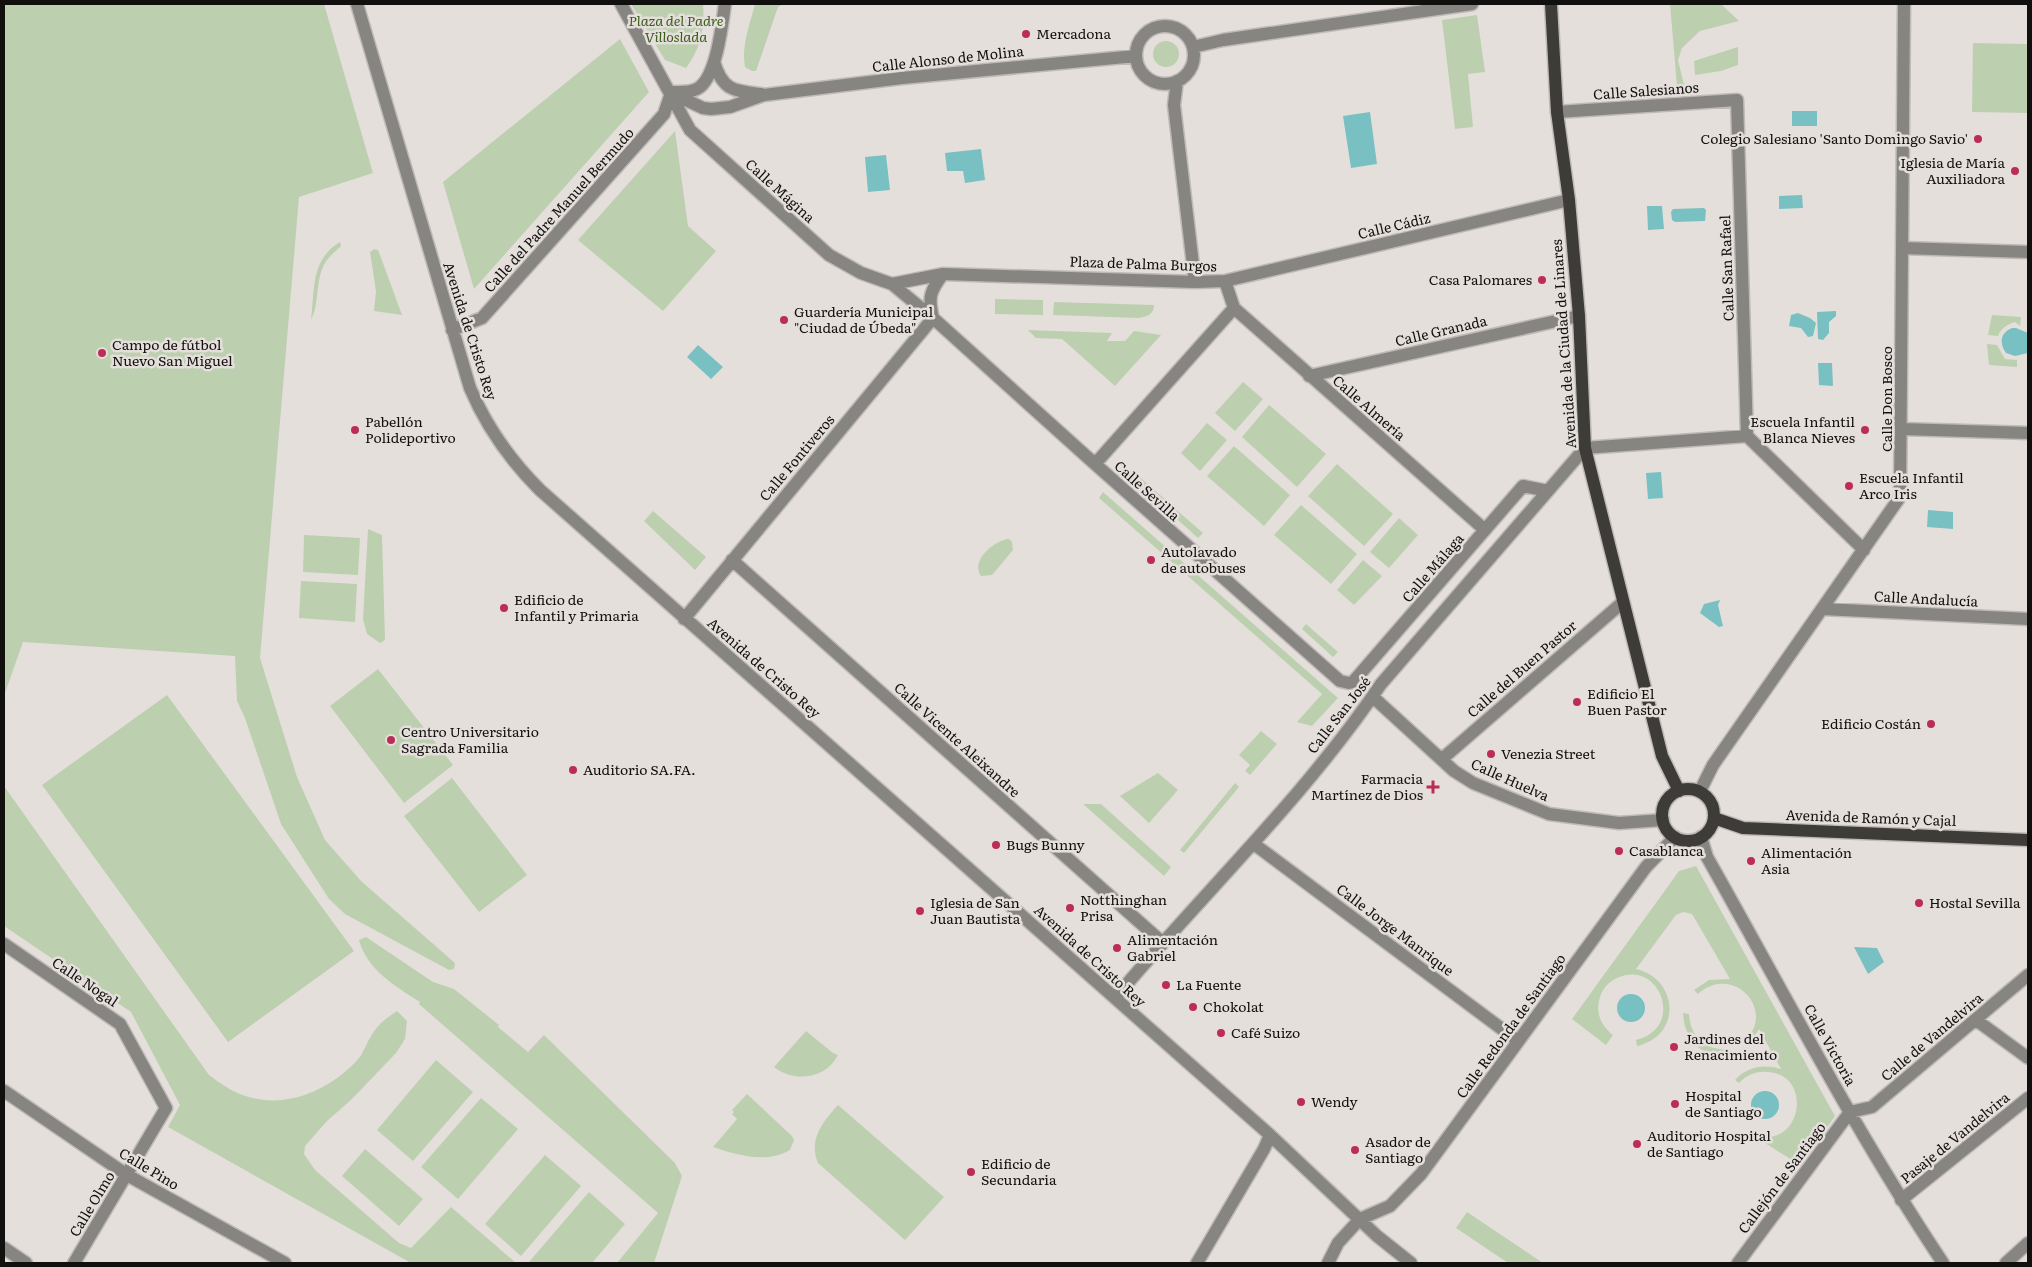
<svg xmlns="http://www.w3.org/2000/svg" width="2032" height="1267" font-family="Literata,serif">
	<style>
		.green { fill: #bcd0af }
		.water { fill: #79c0c3 }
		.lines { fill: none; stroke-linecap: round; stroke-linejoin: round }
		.minor-casing { stroke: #bfbab7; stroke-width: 15 }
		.major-casing { stroke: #bfbab7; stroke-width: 15 }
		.minor { stroke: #868582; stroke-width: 12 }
		.major { stroke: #3d3c38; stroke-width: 12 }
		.poi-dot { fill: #bb2c57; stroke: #e5dfdc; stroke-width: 2 }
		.labels { text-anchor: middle; stroke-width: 5; stroke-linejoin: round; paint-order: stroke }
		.park-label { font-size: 14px; font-style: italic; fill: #3b5d1c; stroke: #e5dfdc }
		.poi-label { font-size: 14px; fill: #12100f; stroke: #e5dfdc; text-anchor: start }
		.street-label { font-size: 14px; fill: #12100f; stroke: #e5dfdc }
	</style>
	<rect width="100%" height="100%" fill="#e5dfdc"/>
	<path class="green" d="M4,4H324L373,173L299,197L260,658L297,777L325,840L361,881L455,963L454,969L449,970L345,914L329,899L281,824L245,718L237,701L235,656L23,642L4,696Z
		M631,4H703C705,28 701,48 686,68L665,60Z
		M755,4H783L778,7L756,71H752L745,67C741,46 750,24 755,4Z
		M1670,4H1721L1739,21L1700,31L1682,48L1678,60L1684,85L1677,86Z
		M1477,15L1485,72L1468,74L1473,127L1455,129L1442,20Z
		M620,39L649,92L474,289L443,182Z
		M1153 54a13 13 0 1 1 26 0a13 13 0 1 1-26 0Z
		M1973,43L2028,44V113L1972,112Z
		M1738,47V65L1721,71L1695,75L1694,61Z
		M675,131L688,226L716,251L663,311L578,240Z
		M340,242L341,246C336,251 329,256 325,263C315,280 320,303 311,320C315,290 310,260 340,242Z
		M374,249L378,250L380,255L402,315L374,311L376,291L370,252Z
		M995,299L1043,300V315L995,314Z
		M1054,302L1154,305C1154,314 1147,317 1139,318L1053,315Z
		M1992,315L2021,317L2020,326L2015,322C2008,324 2001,328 1998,336L1988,335Z
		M1028,330L1112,333L1107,341H1125L1134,331L1161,335L1115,386L1062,339L1036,338Z
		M1987,344L1997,345L2005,359L2017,360V367L1989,365Z
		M1243,382L1263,399L1235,431L1215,413Z
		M1269,405L1326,454L1297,487L1242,437Z
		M1207,423L1227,440L1200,471L1181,453Z
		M1234,446L1290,495L1264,526L1207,476Z
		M1337,464L1393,514L1364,546L1308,496Z
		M1135,473L1168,502L1164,507L1131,478Z
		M1103,492L1338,698L1312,726L1297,722L1322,694L1099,498Z
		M1301,505L1357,554L1331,584L1274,535Z
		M1172,506L1203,533L1198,538L1168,511Z
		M653,511L706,557L695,570L644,521Z
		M1399,518L1418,535L1389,568L1370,552Z
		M368,529L382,535L385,640L380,643L367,634L363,619Z
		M304,535L360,538L358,575L303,572Z
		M1009,539L1012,542L1013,550L992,575L981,576C970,561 994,540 1009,539Z
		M1363,560L1382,576L1354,605L1337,590Z
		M301,581L357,584L355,622L299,618Z
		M1306,624L1338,652L1333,657L1302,629Z
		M378,669L453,765L404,803L330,706Z
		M167,695L354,951L228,1042L42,785Z
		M1261,731L1277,744L1250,775L1245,771L1250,765L1239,755Z
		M1158,773L1178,790L1149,823L1120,796Z
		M452,778L527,875L479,912L404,816Z
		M1235,783L1239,787L1184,853L1180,850Z
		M4,786L209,1075C221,1084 234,1093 249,1097C289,1109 333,1088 359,1058C364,1052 366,1044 370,1038C376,1026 386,1018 397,1011L407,1021L405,1039L396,1053L352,1099L327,1121L305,1146L304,1154L315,1170L399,1243L411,1248L451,1207L516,1263H411L168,1127L180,1105L131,1012L4,926Z
		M1083,804H1101L1171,867L1164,876Z
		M1696,866L1835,1116L1800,1165L1749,1133C1801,1156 1816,1074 1767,1072C1756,1071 1747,1075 1739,1083L1735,1080C1748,1066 1764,1064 1781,1069L1759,1029L1748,1046L1745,1041C1777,1009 1732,963 1698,994L1694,990L1709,980L1730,979L1692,914L1683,912L1676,915L1636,969C1679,979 1682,1036 1637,1046L1636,1040C1686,1028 1660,958 1617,978C1607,982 1601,991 1599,1001C1596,1015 1602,1026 1613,1035L1606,1045L1572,1019L1679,871Z
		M366,937L433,982L454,989L499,1025L498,1027L528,1052L544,1035L675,1163L682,1176L654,1263H617L658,1213L419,1004L420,1002C395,986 367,970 359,940Z
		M1683,1013L1689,1014C1690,1036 1705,1051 1727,1049L1729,1055C1702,1059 1684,1039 1683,1013Z
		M806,1031L833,1053L838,1055C826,1079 794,1083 774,1067Z
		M436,1060L473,1092L413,1161L377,1130Z
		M747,1094L792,1136L794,1140L790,1150C768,1164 736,1155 713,1147L737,1119L732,1114L734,1112L732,1110Z
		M481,1098L518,1129L458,1199L421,1167Z
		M838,1105L944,1197L905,1240L818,1163C808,1140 823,1121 838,1105Z
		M365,1149L423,1199L399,1226L342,1176Z
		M545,1155L581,1186L521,1256L485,1224Z
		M589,1192L625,1224L592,1263H530L529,1262Z
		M1467,1212L1543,1263H1508L1456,1228Z"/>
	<path class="water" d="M1792,111H1817V126H1792Z
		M1370,112L1377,164L1351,168L1343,116Z
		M981,149L985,180L965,183L963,171H947L945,153Z
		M886,155L890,190L868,192L865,157Z
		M1802,195L1803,208L1779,209V196Z
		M1647,206H1662L1664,229L1648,230Z
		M1704,208L1706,210L1705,221L1675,222L1672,220L1671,212L1673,209Z
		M1836,311V316L1829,322V333L1823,340L1818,339L1817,312Z
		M1798,313L1810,318L1816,323L1813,336L1808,337L1801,328L1789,326L1791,315Z
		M2012,328H2016L2028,333V353L2015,356L2006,353C1999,343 2000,333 2012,328Z
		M698,345L723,367L711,379L687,357Z
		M1818,363H1832L1833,386L1819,385Z
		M1661,472L1663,498L1648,499L1646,473Z
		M1928,510L1953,512V529L1927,527Z
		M1720,600L1718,605L1723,626L1719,627L1700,613L1704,604Z
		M1854,947L1877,948L1884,962L1868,974Z
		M1617 1008a14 14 0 1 1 28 0a14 14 0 1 1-28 0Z
		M1751 1105a14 14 0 1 1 28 0a14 14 0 1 1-28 0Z"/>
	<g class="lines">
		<defs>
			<path id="minor" d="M357,4L470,388C487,428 510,460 540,490L1270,1135L1377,1236L1411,1263
				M621,4L690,130L829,255L861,273L892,284L933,318L1095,464L1340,681L1349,683L1353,682L1523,486L1548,491
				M1136 55a29 29 0 1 1 58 0a29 29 0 1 1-58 0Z
				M1193,47L1223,40L1472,4
				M714,62C723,91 734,91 761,94
				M1177,81L1174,105L1195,282
				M673,92C683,92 692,93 700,87C717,73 722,25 725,4
				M671,93L703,108L711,109L730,107L764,95L902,78L1136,56
				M1557,112L1737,100L1747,436L1864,550
				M1902,248L2028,252
				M1225,281L1234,308
				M892,284L943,274L1195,282L1225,281L1569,200
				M1234,308L1485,530
				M933,318C928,297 930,291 943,274
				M452,330L482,318L664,114L671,93
				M1309,376L1579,316
				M1902,429L2028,433
				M1095,464L1234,308
				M732,560L1163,943
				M1823,609L2028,619
				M684,619L933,318
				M1373,697L1454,771L1473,783L1549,814L1619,823L1663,820
				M1442,759L1623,602
				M1700,791L1713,765L1900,497L1904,4
				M1701,837L1707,857C1784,993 1856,1133 1943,1263
				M1254,844L1518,1041
				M4,944L120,1024L166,1108L74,1263
				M1115,998C1203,893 1304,798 1381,684L1585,448L1747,436
				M1976,1020L2028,1058
				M4,1091L127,1175L285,1263
				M1850,1112L1872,1107L2028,975
				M1901,1200L2028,1098
				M4,1248L26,1263
				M1197,1263L1264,1149L1270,1135
				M1328,1263L1338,1243L1360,1219L1390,1206L1421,1174L1646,867L1675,837
				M1738,1263L1850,1112
				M2006,1263L2028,1243"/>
			<path id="major" d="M1551,4L1557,112L1569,200L1579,316L1585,448L1662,756L1679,791
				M1662 815a26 26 0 1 1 52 0a26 26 0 1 1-52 0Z
				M1714,818L1743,828L2028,840"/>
		</defs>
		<use href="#minor" class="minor-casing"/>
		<use href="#major" class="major-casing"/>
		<use href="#minor" class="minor"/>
		<use href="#major" class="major"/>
	</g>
	<g class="poi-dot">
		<circle cx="1026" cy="34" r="5"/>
		<circle cx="1978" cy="139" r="5"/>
		<circle cx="2015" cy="171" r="5"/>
		<circle cx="1542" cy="280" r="5"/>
		<circle cx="784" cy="320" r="5"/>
		<circle cx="102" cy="353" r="5"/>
		<circle cx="355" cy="430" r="5"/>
		<circle cx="1865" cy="430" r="5"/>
		<circle cx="1849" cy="486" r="5"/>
		<circle cx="1151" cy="560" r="5"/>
		<circle cx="504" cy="608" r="5"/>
		<circle cx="1577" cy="702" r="5"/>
		<circle cx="1931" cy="724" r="5"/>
		<circle cx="391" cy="740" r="5"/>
		<circle cx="1491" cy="754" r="5"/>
		<circle cx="573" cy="770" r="5"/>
		<path d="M1430.5 779.5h5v5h5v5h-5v5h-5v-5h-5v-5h5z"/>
		<circle cx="996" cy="845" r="5"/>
		<circle cx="1619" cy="851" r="5"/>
		<circle cx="1751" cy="861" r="5"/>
		<circle cx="1919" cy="903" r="5"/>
		<circle cx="1070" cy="908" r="5"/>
		<circle cx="920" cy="911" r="5"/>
		<circle cx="1117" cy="948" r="5"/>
		<circle cx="1166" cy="985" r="5"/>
		<circle cx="1193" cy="1007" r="5"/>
		<circle cx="1221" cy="1033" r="5"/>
		<circle cx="1674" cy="1047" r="5"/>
		<circle cx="1301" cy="1102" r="5"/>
		<circle cx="1675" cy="1104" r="5"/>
		<circle cx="1637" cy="1144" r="5"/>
		<circle cx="1355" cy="1150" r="5"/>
		<circle cx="971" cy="1172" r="5"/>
	</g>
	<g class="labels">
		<g class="park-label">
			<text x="676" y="26">Plaza del Padre<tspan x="676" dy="16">Villoslada</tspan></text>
		</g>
		<g class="poi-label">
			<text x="1036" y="39">Mercadona</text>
			<text x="1968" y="144" text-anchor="end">Colegio Salesiano 'Santo Domingo Savio'</text>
			<text x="2005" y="168" text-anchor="end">Iglesia de María<tspan x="2005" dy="16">Auxiliadora</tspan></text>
			<text x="1532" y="285" text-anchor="end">Casa Palomares</text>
			<text x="794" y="317">Guardería Municipal<tspan x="794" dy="16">"Ciudad de Úbeda"</tspan></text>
			<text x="112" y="350">Campo de fútbol<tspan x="112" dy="16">Nuevo San Miguel</tspan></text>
			<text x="365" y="427">Pabellón<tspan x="365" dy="16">Polideportivo</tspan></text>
			<text x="1855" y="427" text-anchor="end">Escuela Infantil<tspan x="1855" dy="16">Blanca Nieves</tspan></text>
			<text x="1859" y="483">Escuela Infantil<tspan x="1859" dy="16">Arco Iris</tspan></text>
			<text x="1161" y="557">Autolavado<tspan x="1161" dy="16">de autobuses</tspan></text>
			<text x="514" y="605">Edificio de<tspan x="514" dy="16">Infantil y Primaria</tspan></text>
			<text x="1587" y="699">Edificio El<tspan x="1587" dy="16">Buen Pastor</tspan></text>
			<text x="1921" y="729" text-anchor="end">Edificio Costán</text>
			<text x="401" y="737">Centro Universitario<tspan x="401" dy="16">Sagrada Familia</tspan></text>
			<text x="1501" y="759">Venezia Street</text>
			<text x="583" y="775">Auditorio SA.FA.</text>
			<text x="1423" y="784" text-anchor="end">Farmacia<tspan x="1423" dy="16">Martínez de Dios</tspan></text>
			<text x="1006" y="850">Bugs Bunny</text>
			<text x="1629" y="856">Casablanca</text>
			<text x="1761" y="858">Alimentación<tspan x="1761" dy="16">Asia</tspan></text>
			<text x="1080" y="905">Notthinghan<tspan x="1080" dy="16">Prisa</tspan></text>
			<text x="930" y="908">Iglesia de San<tspan x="930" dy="16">Juan Bautista</tspan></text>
			<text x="1929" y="908">Hostal Sevilla</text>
			<text x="1127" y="945">Alimentación<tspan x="1127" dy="16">Gabriel</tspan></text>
			<text x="1176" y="990">La Fuente</text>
			<text x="1203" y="1012">Chokolat</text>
			<text x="1231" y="1038">Café Suizo</text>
			<text x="1684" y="1044">Jardines del<tspan x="1684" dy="16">Renacimiento</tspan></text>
			<text x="1685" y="1101">Hospital<tspan x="1685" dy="16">de Santiago</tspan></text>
			<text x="1311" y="1107">Wendy</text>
			<text x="1647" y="1141">Auditorio Hospital<tspan x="1647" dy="16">de Santiago</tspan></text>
			<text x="1365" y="1147">Asador de<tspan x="1365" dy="16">Santiago</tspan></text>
			<text x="981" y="1169">Edificio de<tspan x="981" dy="16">Secundaria</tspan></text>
		</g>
		<g class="street-label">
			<text transform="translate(948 59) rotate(-6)" y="5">Calle Alonso de Molina</text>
			<text transform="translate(1646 91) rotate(-4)" y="5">Calle Salesianos</text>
			<text transform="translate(780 191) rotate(42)" y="5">Calle Mágina</text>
			<text transform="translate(559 210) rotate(-48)" y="5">Calle del Padre Manuel Bermudo</text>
			<text transform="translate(1394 226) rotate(-13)" y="5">Calle Cádiz</text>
			<text transform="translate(1143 264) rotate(2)" y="5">Plaza de Palma Burgos</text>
			<text transform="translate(1727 268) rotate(-92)" y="5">Calle San Rafael</text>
			<text transform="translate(470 331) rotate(72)" y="5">Avenida de Cristo Rey</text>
			<text transform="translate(1441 331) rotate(-13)" y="5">Calle Granada</text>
			<text transform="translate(1564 344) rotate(-94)" y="5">Avenida de la Ciudad de Linares</text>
			<text transform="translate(1887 399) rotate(-90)" y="5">Calle Don Bosco</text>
			<text transform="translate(1369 408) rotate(41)" y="5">Calle Almería</text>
			<text transform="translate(797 458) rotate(-50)" y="5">Calle Fontiveros</text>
			<text transform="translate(1147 491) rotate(42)" y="5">Calle Sevilla</text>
			<text transform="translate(1433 568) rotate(-49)" y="5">Calle Málaga</text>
			<text transform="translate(1926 599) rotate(3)" y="5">Calle Andalucía</text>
			<text transform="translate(764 668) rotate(41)" y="5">Avenida de Cristo Rey</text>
			<text transform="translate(1522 669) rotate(-41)" y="5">Calle del Buen Pastor</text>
			<text transform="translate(1339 715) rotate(-52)" y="5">Calle San José</text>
			<text transform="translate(957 740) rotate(42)" y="5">Calle Vicente Aleixandre</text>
			<text transform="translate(1510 780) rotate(24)" y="5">Calle Huelva</text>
			<text transform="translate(1871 818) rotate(2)" y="5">Avenida de Ramón y Cajal</text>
			<text transform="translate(1395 930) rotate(37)" y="5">Calle Jorge Manrique</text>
			<text transform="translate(1090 956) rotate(42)" y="5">Avenida de Cristo Rey</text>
			<text transform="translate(85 982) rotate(34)" y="5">Calle Nogal</text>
			<text transform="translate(1511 1026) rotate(-54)" y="5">Calle Redonda de Santiago</text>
			<text transform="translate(1932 1037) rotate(-40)" y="5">Calle de Vandelvira</text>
			<text transform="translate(1830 1045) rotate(61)" y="5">Calle Victoria</text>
			<text transform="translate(1955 1138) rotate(-39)" y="5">Pasaje de Vandelvira</text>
			<text transform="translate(149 1169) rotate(31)" y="5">Calle Pino</text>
			<text transform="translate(1782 1178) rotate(-53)" y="5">Callejón de Santiago</text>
			<text transform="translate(92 1204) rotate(-59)" y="5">Calle Olmo</text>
		</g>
	</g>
	<rect width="2032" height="1267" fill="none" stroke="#12100f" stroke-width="10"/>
</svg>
